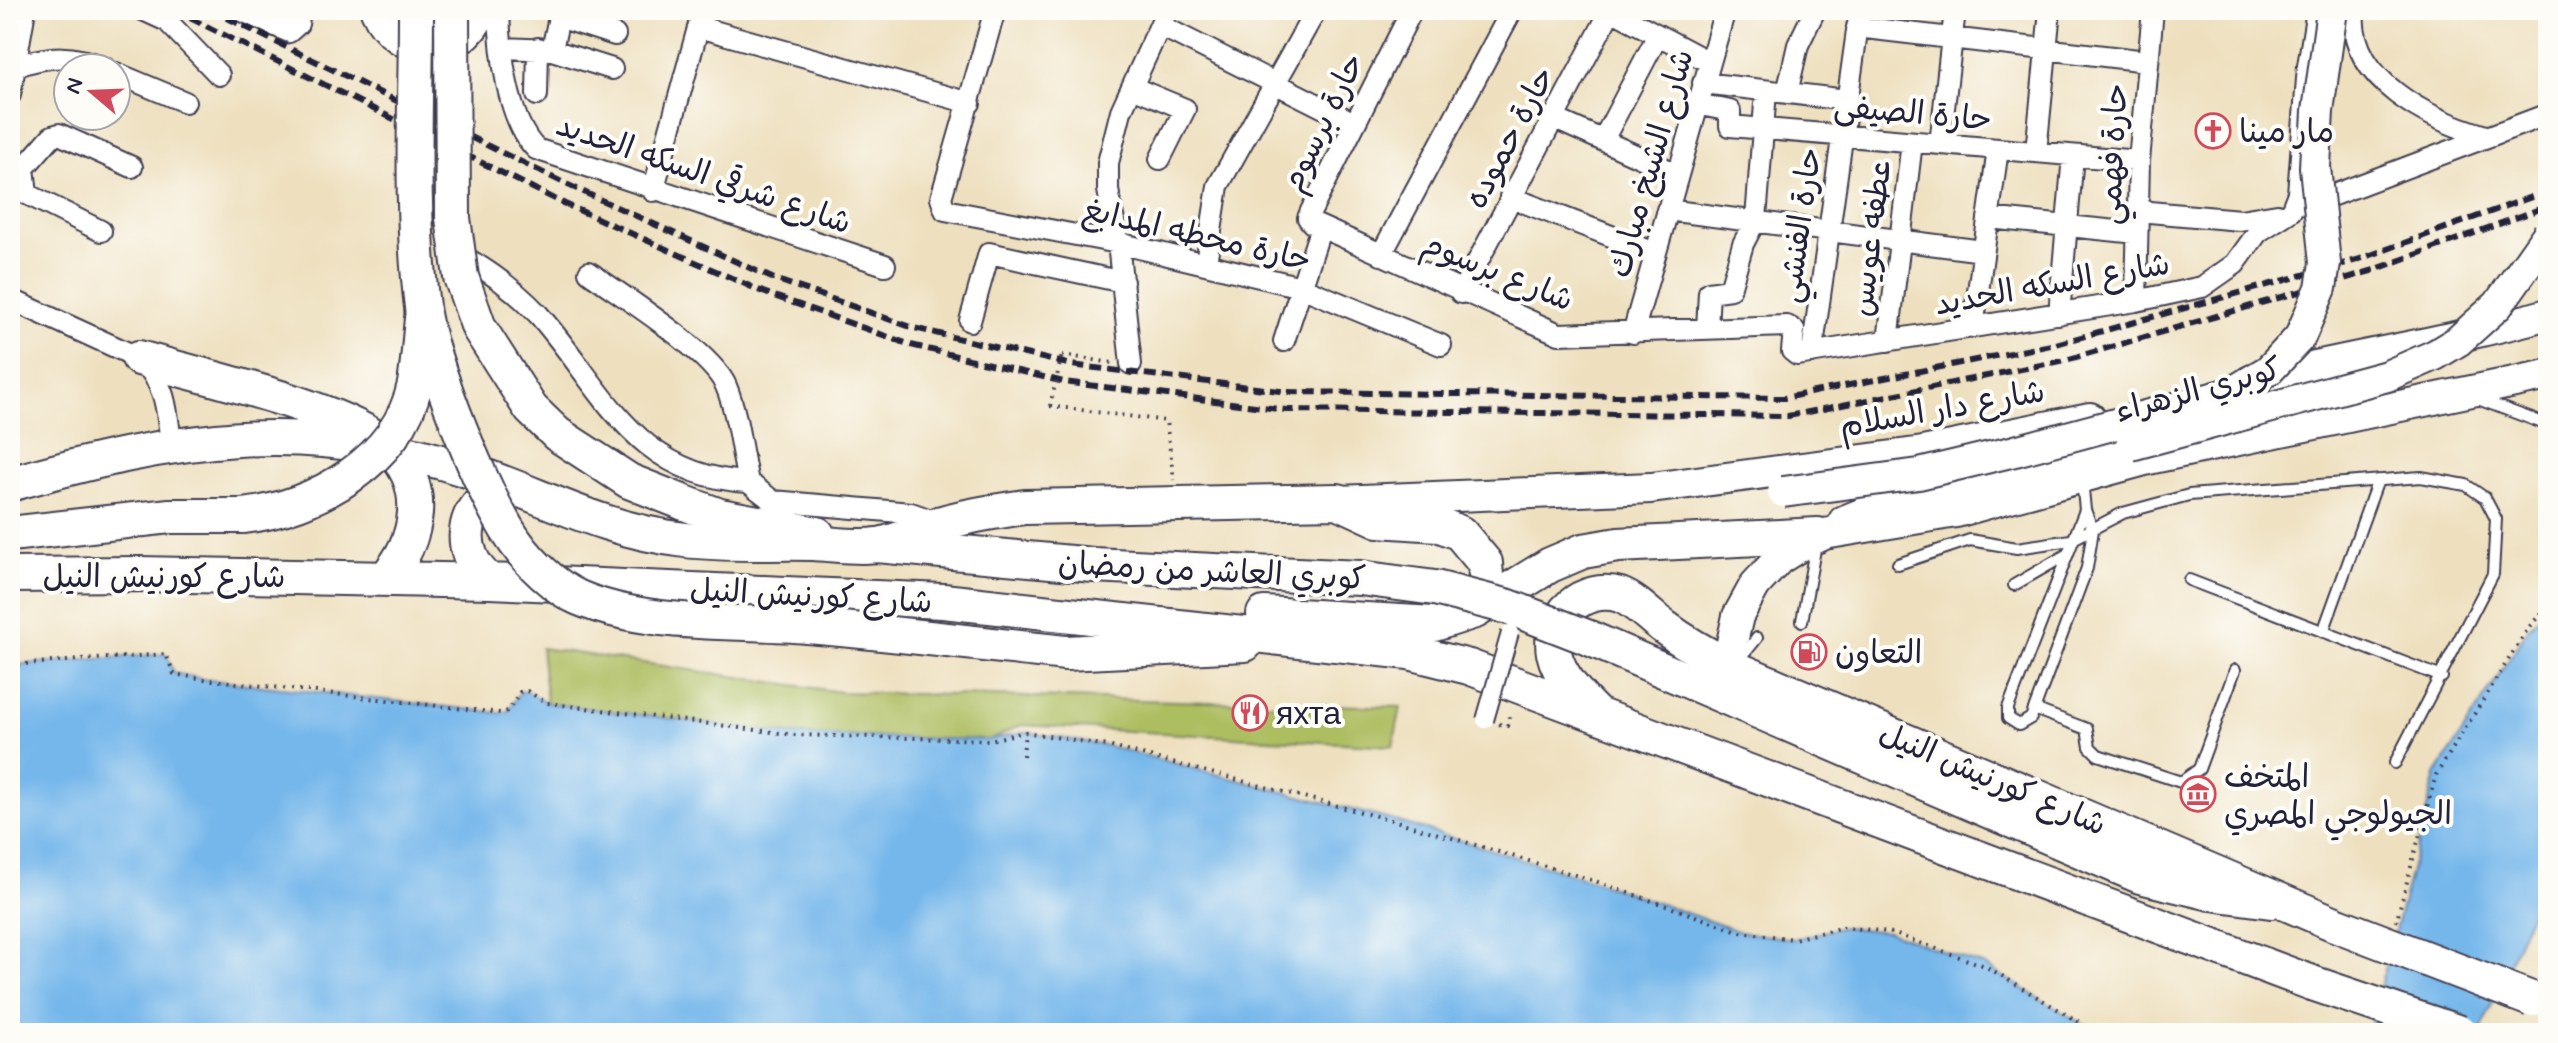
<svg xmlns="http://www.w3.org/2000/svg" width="2558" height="1043" font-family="Mynerve,'Playpen Sans Arabic',sans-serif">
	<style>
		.green { fill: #adbe61; stroke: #68704e; stroke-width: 2 }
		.water { fill: #76b7eb; stroke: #4c6c93; stroke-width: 2 }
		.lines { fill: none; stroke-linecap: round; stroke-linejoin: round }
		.service-casing { stroke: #413e4f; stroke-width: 14 }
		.minor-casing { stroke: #413e4f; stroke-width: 24 }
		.secondary-casing { stroke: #413e4f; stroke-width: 34 }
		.primary-casing { stroke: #413e4f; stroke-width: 38 }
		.trunk-casing { stroke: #413e4f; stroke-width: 38 }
		.path { stroke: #413e4f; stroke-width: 4; stroke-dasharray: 2 6; stroke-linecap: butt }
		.service { stroke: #fff; stroke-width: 10 }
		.minor { stroke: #fff; stroke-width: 20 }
		.secondary { stroke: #fff; stroke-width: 30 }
		.primary { stroke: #fff; stroke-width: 34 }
		.trunk { stroke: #fff; stroke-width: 34 }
		.rail { stroke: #22223b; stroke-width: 6; stroke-dasharray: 12 6; stroke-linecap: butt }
		.pedestrian-bridge-casing { stroke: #413e4f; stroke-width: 20; stroke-linecap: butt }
		.secondary-bridge-casing { stroke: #413e4f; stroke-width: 34; stroke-linecap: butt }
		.primary-bridge-casing { stroke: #413e4f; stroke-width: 38; stroke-linecap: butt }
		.trunk-bridge-casing { stroke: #413e4f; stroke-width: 38; stroke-linecap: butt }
		.path-bridge { stroke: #413e4f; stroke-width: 4; stroke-dasharray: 2 6; stroke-linecap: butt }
		.pedestrian-bridge { stroke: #fff; stroke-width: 16 }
		.secondary-bridge { stroke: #fff; stroke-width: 30 }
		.primary-bridge { stroke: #fff; stroke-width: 34 }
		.trunk-bridge { stroke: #fff; stroke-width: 34 }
		.labels { text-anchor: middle; stroke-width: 8; stroke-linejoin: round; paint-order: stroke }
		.street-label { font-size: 32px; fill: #22223b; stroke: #fdfcf7 }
		.poi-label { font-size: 32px; fill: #22223b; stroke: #fdfcf7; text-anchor: start }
	</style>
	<rect width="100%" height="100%" fill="#fdfcf7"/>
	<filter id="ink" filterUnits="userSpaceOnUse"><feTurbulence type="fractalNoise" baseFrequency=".0125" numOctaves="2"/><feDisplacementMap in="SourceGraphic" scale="16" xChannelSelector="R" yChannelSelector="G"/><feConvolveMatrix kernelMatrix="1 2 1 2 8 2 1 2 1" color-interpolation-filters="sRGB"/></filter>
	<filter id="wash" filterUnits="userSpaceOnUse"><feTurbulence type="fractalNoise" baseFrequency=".006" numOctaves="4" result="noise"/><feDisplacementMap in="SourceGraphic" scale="32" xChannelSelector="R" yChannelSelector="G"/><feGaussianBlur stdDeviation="1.8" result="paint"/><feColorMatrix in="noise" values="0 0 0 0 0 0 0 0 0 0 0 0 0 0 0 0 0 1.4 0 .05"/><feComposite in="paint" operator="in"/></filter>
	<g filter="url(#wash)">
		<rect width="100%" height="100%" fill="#eee0bf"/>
		<path class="green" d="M541,648L841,692L1401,707L1393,746L1021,725L990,740L795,735L547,703Z"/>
		<path class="water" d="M2548,606V872L2480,1033H2368L2436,775L2529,627Z
			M166,654L174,673L203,679L500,713L508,711L520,692L527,691L547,703L795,735L990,740L1025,732L1108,746L1399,822L1592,880L1741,932L1794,939L1843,927L1889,932L1985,966L2086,1026L2108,1033H10V665Z"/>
	</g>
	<g filter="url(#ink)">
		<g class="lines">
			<defs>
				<path id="service" d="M2475,398L2548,425
					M2082,480L2085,510
					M2085,510L2093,530L2087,568L2031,718L2019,725L2008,718V708Z
					M1898,564L1970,540L2017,548L2071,540L2123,513L2189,495L2421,477L2466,485L2485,498L2496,519L2493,574L2395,763
					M2189,580L2442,677
					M2014,585L2066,555
					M1802,621L1816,544
					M2323,632L2378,480
					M1737,663L1757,638
					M2034,709L2087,729L2090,747L2098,755L2181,782L2199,769L2235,670"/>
				<path id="minor" d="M143,10L167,21L219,75
					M240,10L289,32L298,24L300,10
					M499,10C500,50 507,120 536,149L885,265
					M995,10L941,198L945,210L1118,243L1301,287L1441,345
					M1412,10L1311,211L1308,218L1312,223L1559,334L1787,326L1794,330L1792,351L1797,355L2136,301L2202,287L2235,264L2258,232L2291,211L2298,193L2308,66L2317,10
					M2354,10C2347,80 2430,120 2486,136
					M1161,26L1354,123
					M699,27L970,103
					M1857,27L2147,61
					M502,48L552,50L612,69
					M552,50L559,17L615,35
					M17,66C50,55 73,54 105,68
					M116,73L185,102
					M1703,83L1847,100
					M1132,87L1185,109L1160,159
					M1787,93L1798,45L1815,10
					M10,95L25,10
					M537,95L538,48
					M1697,104L1730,111V126L2139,161
					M1553,118L1677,174
					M1603,140L1658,35
					M1940,144L1955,10
					M2036,152L2050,10
					M10,161L24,168L27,194L101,231
					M24,168L52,136L59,134L132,167
					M653,191L703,10
					M1510,197L1655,253
					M2307,205L2548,114
					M1667,210L1983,251
					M2138,211L2240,220L2277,214
					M1988,218L2137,233
					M1381,255L1512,10
					M471,261C496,276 518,293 538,314C604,389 634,476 748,482
					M1206,263L1218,186L1316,10
					M589,272C623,297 711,351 726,386C738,415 741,451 748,482
					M1461,293L1611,10L1709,62
					M10,299L139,358C166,382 167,410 171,444
					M2136,301L2139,161L2153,10
					M2059,314L2073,156
					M970,321L989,253L1123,282
					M1973,327L1998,149
					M1707,329L1709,292L1730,289L1743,244L1756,219L1766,91
					M1633,333L1725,10
					M1284,341L1321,227
					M1888,341L1912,142
					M1812,353L1860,10
					M1131,364L1118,243L1108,190V163L1121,111L1167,10
					M748,482L773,501L911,513L942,524"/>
				<path id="secondary" d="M2250,381C2349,356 2450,342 2548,314
					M1338,501L1651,488L1923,452L2090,418
					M1844,521L1886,504L2106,451
					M1727,665L1738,616L1755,585L1779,559L1818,535L1956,512L2148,459L2548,375"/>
				<path id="primary" d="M378,10C398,56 461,60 480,10
					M682,502L720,516L817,534
					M877,545L1093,565L1360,578L1435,588
					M1589,638L2140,876L2211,893L2271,901
					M1066,653L1245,644"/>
				<path id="trunk" d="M139,358C200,376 344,408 388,447C430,485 419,541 385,579
					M10,484C172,438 303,415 467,470C545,496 601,530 685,540C727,545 770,542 812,543C833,544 858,548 879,545C900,541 922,530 942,523C969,515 996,511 1025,507L1338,501L1379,520L1438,524L1460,533L1485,563L1488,604
					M10,534L170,516H243
					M10,575L139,574L490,581L943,601L1409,652L1469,667L2312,983
					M490,581C451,553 462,490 515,489
					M1264,614L1434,624L1475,611L1550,565L1583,551L1618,545L1818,535
					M1595,713C1579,697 1559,676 1554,653C1547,616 1584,584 1620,595C1636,601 1650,617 1664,627C1684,642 1705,654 1727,665L2335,924"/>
			</defs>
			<use href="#service" class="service-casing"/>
			<use href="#minor" class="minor-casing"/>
			<use href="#secondary" class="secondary-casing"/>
			<use href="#primary" class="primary-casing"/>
			<use href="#trunk" class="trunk-casing"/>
			<path class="path" d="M1062,355L1113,363
				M1050,406L1166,421L1174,480
				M10,665L166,654L174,674L203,679L500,713L508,711L520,692L527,691L547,703L795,735L990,740L1025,732L1108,746L1399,822L1592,880L1741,932L1794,939L1843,927L1889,932L1985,966L2086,1026L2108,1033
				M1499,724L1507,726L1511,711
				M1023,756L1025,732
				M2396,922L2436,775L2529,627L2548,606"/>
			<use href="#service" class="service"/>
			<use href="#minor" class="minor"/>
			<use href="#secondary" class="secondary"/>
			<use href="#primary" class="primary"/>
			<use href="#trunk" class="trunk"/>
			<path class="rail" d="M174,10L565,204L763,292L911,345L1064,382L1286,410L1788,416L2066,360L2371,271L2548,206
				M211,10L564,183L772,278L914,328L1072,365L1288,392L1784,398L2056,344L2357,260L2548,191"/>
			<defs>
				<path id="pedestrian-bridge" d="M1485,720L1510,633"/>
				<path id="secondary-bridge" d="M2131,445L2387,376L2435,355L2458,341L2498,305L2548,234
					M1783,492L1919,474L2015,451L2231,393L2269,370L2300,337L2321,288L2325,263L2315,167L2318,111L2332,10"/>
				<path id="primary-bridge" d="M416,10C416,108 410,209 422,307C429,360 484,499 516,543C530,563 556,588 579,598C648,627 732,620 807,626C893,633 979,644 1066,653
					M452,10L453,218L461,277L479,328L531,409L557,434L629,481L682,502
					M1435,588L1509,607L1589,638"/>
				<path id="trunk-bridge" d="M243,516C315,508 399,461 415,384C419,360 420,334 423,310
					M2335,924L2531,999
					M2312,983L2460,1033"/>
			</defs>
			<use href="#pedestrian-bridge" class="pedestrian-bridge-casing"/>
			<use href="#secondary-bridge" class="secondary-bridge-casing"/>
			<use href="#primary-bridge" class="primary-bridge-casing"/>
			<use href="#trunk-bridge" class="trunk-bridge-casing"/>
			<path class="path-bridge" d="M1050,406L1062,355"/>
			<use href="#pedestrian-bridge" class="pedestrian-bridge"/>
			<use href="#secondary-bridge" class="secondary-bridge"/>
			<use href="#primary-bridge" class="primary-bridge"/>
			<use href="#trunk-bridge" class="trunk-bridge"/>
		</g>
	</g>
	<defs>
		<symbol id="church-ring" viewBox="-11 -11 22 22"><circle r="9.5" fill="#fdfcf7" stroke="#d1495b" stroke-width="1.5"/><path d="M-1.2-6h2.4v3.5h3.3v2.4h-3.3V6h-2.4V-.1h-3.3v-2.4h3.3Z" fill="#d1495b"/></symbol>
		<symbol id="fuel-ring" viewBox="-11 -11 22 22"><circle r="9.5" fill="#fdfcf7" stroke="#d1495b" stroke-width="1.5"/><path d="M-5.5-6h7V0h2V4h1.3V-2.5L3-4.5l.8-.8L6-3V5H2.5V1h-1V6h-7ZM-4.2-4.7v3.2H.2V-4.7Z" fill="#d1495b"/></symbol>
		<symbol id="restaurant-ring" viewBox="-11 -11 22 22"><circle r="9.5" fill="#fdfcf7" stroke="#d1495b" stroke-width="1.5"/><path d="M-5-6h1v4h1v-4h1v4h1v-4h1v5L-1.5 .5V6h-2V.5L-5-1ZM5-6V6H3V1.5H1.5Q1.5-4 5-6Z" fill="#d1495b"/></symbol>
		<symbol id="museum-ring" viewBox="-11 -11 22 22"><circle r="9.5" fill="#fdfcf7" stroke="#d1495b" stroke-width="1.5"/><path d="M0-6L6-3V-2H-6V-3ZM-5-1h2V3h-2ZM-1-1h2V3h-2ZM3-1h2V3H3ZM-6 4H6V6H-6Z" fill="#d1495b"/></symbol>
	</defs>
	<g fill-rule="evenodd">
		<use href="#church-ring" x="2193" y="111" width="40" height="40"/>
		<use href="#fuel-ring" x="1789" y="632" width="40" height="40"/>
		<use href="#restaurant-ring" x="1230" y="693" width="40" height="40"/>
		<use href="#museum-ring" x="2178" y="774" width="40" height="40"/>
	</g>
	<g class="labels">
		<g class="street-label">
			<text transform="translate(1913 112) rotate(5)" y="11">حارة الصيفى</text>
			<text transform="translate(1322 122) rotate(-64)" y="11">حارة برسوم</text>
			<text transform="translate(1509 137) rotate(-62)" y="11">حارة حموده</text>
			<text transform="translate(2112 154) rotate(-87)" y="11">حارة فهمي</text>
			<text transform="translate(1650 163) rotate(-74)" y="11">شارع الشيخ مبارك</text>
			<text transform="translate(704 173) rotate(19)" y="11">شارع شرقي السكه الحديد</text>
			<text transform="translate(1799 225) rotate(-82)" y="11">حارة الفنشي</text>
			<text transform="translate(1197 234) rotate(13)" y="11">حارة محطه المدابغ</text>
			<text transform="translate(1870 238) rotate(-83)" y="11">عطفه عويس</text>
			<text transform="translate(1498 271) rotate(22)" y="11">شارع برسوم</text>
			<text transform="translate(2052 283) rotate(-10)" y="11">شارع السكه الحديد</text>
			<text transform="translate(2198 389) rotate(-15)" y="11">كوبري الزهراء</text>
			<text transform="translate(1942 408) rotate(-10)" y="11">شارع دار السلام</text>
			<text transform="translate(1212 570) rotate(3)" y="11">كوبري العاشر من رمضان</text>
			<text x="164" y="587">شارع كورنيش النيل</text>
			<text transform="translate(811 595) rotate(3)" y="11">شارع كورنيش النيل</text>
			<text transform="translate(1993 778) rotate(23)" y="11">شارع كورنيش النيل</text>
		</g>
		<g class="poi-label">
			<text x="2239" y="142">مار مينا</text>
			<text x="1835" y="663">التعاون</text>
			<text x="1276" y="724">яхта</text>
			<text x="2224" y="787">المتخف<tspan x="2224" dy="37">الجيولوجي المصري</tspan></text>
		</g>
	</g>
	<rect width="2558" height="1043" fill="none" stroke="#fdfcf7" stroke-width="40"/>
	<g transform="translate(92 92) rotate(289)"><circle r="38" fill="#fdfcf7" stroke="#a5a5ac" stroke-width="2"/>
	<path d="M0-6L14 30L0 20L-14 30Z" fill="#d1495b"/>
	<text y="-12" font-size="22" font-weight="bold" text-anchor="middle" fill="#22223b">N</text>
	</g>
</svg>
